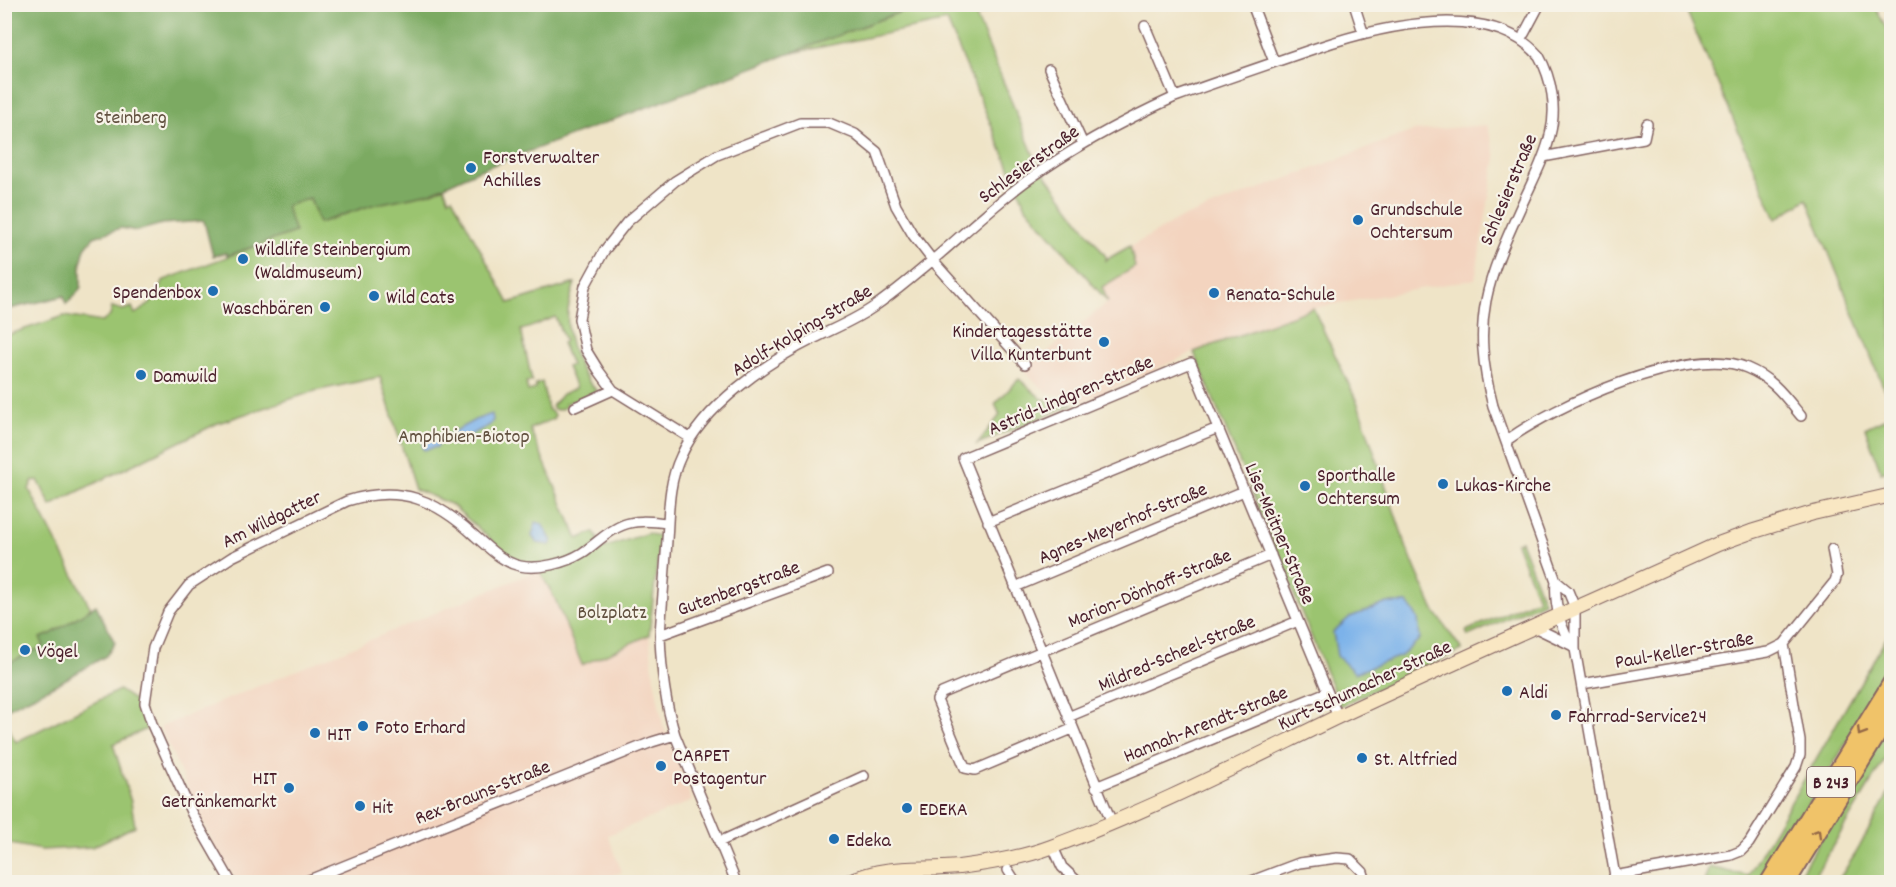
<svg xmlns="http://www.w3.org/2000/svg" width="1896" height="887" font-family="Dekko,sans-serif">
	<style>
		.built { fill: #f3d4bf }
		.green { fill: #9bc470; stroke: #72724e; stroke-width: 1.5 }
		.forest { fill: #7caa62; stroke: #636446; stroke-width: 1.5 }
		.water { fill: #7bb2ea; stroke: #62688a; stroke-width: 1.5 }
		.lines { fill: none; stroke-linecap: round; stroke-linejoin: round }
		.street-casing { stroke: #846462; stroke-width: 12 }
		.secondary-casing { stroke: #846462; stroke-width: 16 }
		.highway-casing { stroke: #846462; stroke-width: 20 }
		.street { stroke: #fff; stroke-width: 9 }
		.secondary { stroke: #f9e7c3; stroke-width: 14 }
		.highway { stroke: #f0c369; stroke-width: 16 }
		.oneway { stroke: #956947 }
		.poi-dot { fill: #1f6fb2; stroke: #f7f3e8; stroke-width: 2 }
		.labels { text-anchor: middle; stroke-width: 4.5; stroke-linejoin: round; paint-order: stroke }
		.shield { fill: #f7f3e8; stroke: #7e5f64; stroke-width: 1.5 }
		.shield-label { font-size: 18px; font-weight: bold; fill: #4a1f2b }
		.park-label { font-size: 20px; fill: #625140; stroke: #f7f3e8 }
		.poi-label { font-size: 20px; fill: #4a1f2b; stroke: #f7f3e8; text-anchor: start }
		.street-label { font-size: 20px; fill: #4a1f2b; stroke: #f7f3e8 }
	</style>
	<rect width="100%" height="100%" fill="#f7f3e8"/>
	<filter id="ink" filterUnits="userSpaceOnUse"><feTurbulence type="fractalNoise" baseFrequency=".0167" numOctaves="2"/><feDisplacementMap in="SourceGraphic" scale="12" xChannelSelector="R" yChannelSelector="G"/><feConvolveMatrix kernelMatrix="1 2 1 2 8 2 1 2 1" color-interpolation-filters="sRGB"/></filter>
	<filter id="wash" filterUnits="userSpaceOnUse"><feTurbulence type="fractalNoise" baseFrequency=".008" numOctaves="4" result="noise"/><feDisplacementMap in="SourceGraphic" scale="24" xChannelSelector="R" yChannelSelector="G"/><feGaussianBlur stdDeviation="1.35" result="paint"/><feColorMatrix in="noise" values="0 0 0 0 0 0 0 0 0 0 0 0 0 0 0 0 0 1.4 0 .05"/><feComposite in="paint" operator="in"/></filter>
	<g filter="url(#wash)">
		<rect width="100%" height="100%" fill="#efe4c7"/>
		<path class="built" d="M1487,125L1496,157L1475,279L1313,308L1194,352L1086,401L1046,392L1024,371L1107,303L1095,267L1179,219L1413,131Z
			M539,570L555,599L582,665L649,635L654,679L663,725L692,801L608,835L622,872L594,882H238L218,854L160,727Z"/>
		<path class="green" d="M919,5H1003L976,16L1037,163L1107,258L1104,261L1130,246L1135,267L1102,287L1108,302L1026,207L947,21L787,54Z
			M1684,5H1874L1892,39L1891,406L1807,199L1776,219Z
			M444,187L449,199L452,197L509,303L575,283C572,292 569,302 568,311C565,338 578,373 597,391L565,404L566,407L558,410L553,409L552,406L562,394L576,388L567,367L571,365L562,343L565,341L555,317C543,321 534,327 521,330L532,381L526,382L528,391L536,389L535,384L542,382L548,409L555,415L553,419L530,429L578,539L594,532L603,548L648,533L660,537L649,635L582,665L555,599L539,570L506,553L452,505L415,489L380,377L315,391L218,423L69,496L51,506L38,480L33,481L29,489L88,603L111,643L5,707L4,336L64,316L102,322L110,316L112,307L123,310L132,307L135,314L150,304L164,280L294,232L285,206L310,198L319,223L372,205L430,193Z
			M1313,308L1358,404L1407,549L1433,609L1462,650L1340,706L1194,352Z
			M1019,379L1042,399L1074,404L977,444L1000,415L995,404Z
			M1890,416L1891,469L1881,472L1865,428Z
			M1521,541L1544,602L1468,636L1466,631L1538,599L1516,543Z
			M1891,630V670L1761,882H1704L1709,867L1748,876Z
			M119,690L141,705L147,729L113,744L131,802L135,826L92,847L42,850L5,843V728L7,726L16,742Z
			M1891,721V749L1811,882H1795Z
			M1891,789V882H1837L1856,853Z"/>
		<path class="forest" d="M4,5L5,4L919,5L477,171L430,193L372,205L319,223L310,198L286,206L295,232L227,256L226,253L213,256L204,221L162,224L137,231L121,228L94,237L85,248L81,263V287L75,296L66,304L64,296L5,310Z
			M96,605L115,643L106,656L59,683L5,710V655L7,654L11,662L44,646L40,638L51,634Z"/>
		<path class="water" d="M492,414L493,420L490,425L451,445L448,441L439,443L437,447L424,450L422,447L423,442L446,436L475,420Z
			M536,522L542,524L552,541L550,545L537,543L532,536Z
			M1387,603H1408L1418,619L1420,639L1401,656L1355,673L1337,656L1333,632L1350,617Z"/>
	</g>
	<g filter="url(#ink)">
		<g class="lines">
			<defs>
				<path id="street" d="M1252,4L1274,62
					M1354,4L1363,32
					M1145,26L1175,97
					M1524,34L1540,4
					M1049,69L1083,144
					M1543,157L1644,138L1647,124
					M575,407L613,390
					M690,438L613,390L599,371L586,350L579,319L585,286L604,251L627,222L675,181L717,155L800,123H829L855,134L877,152L896,206L913,235L933,261L1025,364
					M1506,441C1553,406 1689,343 1747,368C1773,379 1784,395 1801,416
					M988,522L1218,428
					M1556,581L1568,591L1575,608V649L1616,882
					M1015,587L1244,491
					M1534,627L1571,645
					M660,635L828,573
					M1582,684L1768,652L1784,644L1835,581L1837,575L1832,549
					M1068,717L1298,621
					M1072,729L975,770L965,768L937,700L942,693L1271,555
					M1096,787L1327,692
					M1112,823L963,458L1191,363L1338,717
					M719,842L864,776
					M1053,847L1062,867L1078,882
					M1008,870L1015,881
					M1614,876L1731,855L1741,851L1749,843L1796,767L1800,755V741L1784,644
					M231,882L192,814L153,727L145,703L153,648L168,612L189,585L232,557L347,501C401,484 436,500 475,536C489,548 502,562 520,566C538,570 566,563 582,553C596,544 607,531 623,525C637,519 654,522 668,523
					M304,882L582,770L652,742L675,735
					M736,882L675,735C665,702 661,669 660,635C662,603 665,572 667,540C669,511 668,483 681,456C703,406 767,362 815,338C835,328 857,319 875,306C928,269 973,221 1025,182C1072,148 1122,121 1175,97C1222,80 1269,64 1316,48C1383,25 1491,0 1539,56C1552,79 1557,109 1550,135C1545,158 1533,180 1523,202C1487,281 1470,319 1493,406L1556,581C1554,603 1560,631 1575,649
					M1249,882L1299,863L1337,858L1350,859L1363,872L1366,882"/>
				<path id="secondary" d="M848,882C889,864 917,871 959,867C990,863 1022,858 1051,847C1149,811 1242,763 1335,718C1462,658 1591,602 1718,544L1751,532L1813,513L1892,495"/>
				<path id="highway" d="M1769,882L1892,682
					M1787,882L1892,711"/>
			</defs>
			<use href="#street" class="street-casing"/>
			<use href="#secondary" class="secondary-casing"/>
			<use href="#highway" class="highway-casing"/>
			<use href="#street" class="street"/>
			<use href="#secondary" class="secondary"/>
			<use href="#highway" class="highway"/>
		</g>
		<defs><path id="oneway-chevron" d="M-2-3.5L2.5 0L-2 3.5" fill="none" stroke-width="1.6" stroke-linecap="round" stroke-linejoin="round" transform="scale(1.5)"/></defs>
		<g class="oneway">
			<use href="#oneway-chevron" transform="translate(1861 732) rotate(121)"/>
			<use href="#oneway-chevron" transform="translate(1817 833) rotate(-59)"/>
		</g>
	</g>
	<g class="poi-dot">
		<circle cx="471" cy="168" r="6"/>
		<circle cx="1358" cy="220" r="6"/>
		<circle cx="243" cy="259" r="6"/>
		<circle cx="213" cy="291" r="6"/>
		<circle cx="1214" cy="293" r="6"/>
		<circle cx="374" cy="296" r="6"/>
		<circle cx="325" cy="307" r="6"/>
		<circle cx="1104" cy="342" r="6"/>
		<circle cx="141" cy="375" r="6"/>
		<circle cx="1443" cy="484" r="6"/>
		<circle cx="1305" cy="486" r="6"/>
		<circle cx="25" cy="650" r="6"/>
		<circle cx="1507" cy="691" r="6"/>
		<circle cx="1556" cy="715" r="6"/>
		<circle cx="363" cy="726" r="6"/>
		<circle cx="315" cy="733" r="6"/>
		<circle cx="1362" cy="758" r="6"/>
		<circle cx="661" cy="766" r="6"/>
		<circle cx="289" cy="788" r="6"/>
		<circle cx="360" cy="806" r="6"/>
		<circle cx="907" cy="808" r="6"/>
		<circle cx="834" cy="839" r="6"/>
	</g>
	<g class="labels">
		<rect class="shield" x="1807" y="767" width="48" height="30" rx="4.5"/>
		<g class="shield-label">
			<text x="1831" y="788">B 243</text>
		</g>
		<g class="park-label">
			<text x="131" y="123">Steinberg</text>
			<text x="464" y="442">Amphibien-Biotop</text>
			<text x="612" y="618">Bolzplatz</text>
		</g>
		<g class="poi-label">
			<text x="483" y="163">Forstverwalter<tspan x="483" dy="23">Achilles</tspan></text>
			<text x="1370" y="215">Grundschule<tspan x="1370" dy="23">Ochtersum</tspan></text>
			<text x="255" y="255">Wildlife Steinbergium<tspan x="255" dy="23">(Waldmuseum)</tspan></text>
			<text x="201" y="298" text-anchor="end">Spendenbox</text>
			<text x="1226" y="300">Renata-Schule</text>
			<text x="386" y="303">Wild Cats</text>
			<text x="313" y="314" text-anchor="end">Waschbären</text>
			<text x="1092" y="337" text-anchor="end">Kindertagesstätte<tspan x="1092" dy="23">Villa Kunterbunt</tspan></text>
			<text x="153" y="382">Damwild</text>
			<text x="1317" y="481">Sporthalle<tspan x="1317" dy="23">Ochtersum</tspan></text>
			<text x="1455" y="491">Lukas-Kirche</text>
			<text x="37" y="657">Vögel</text>
			<text x="1519" y="698">Aldi</text>
			<text x="1568" y="722">Fahrrad-Service24</text>
			<text x="375" y="733">Foto Erhard</text>
			<text x="327" y="740">HIT</text>
			<text x="673" y="761">CARPET<tspan x="673" dy="23">Postagentur</tspan></text>
			<text x="1374" y="765">St. Altfried</text>
			<text x="277" y="784" text-anchor="end">HIT<tspan x="277" dy="23">Getränkemarkt</tspan></text>
			<text x="372" y="813">Hit</text>
			<text x="919" y="815">EDEKA</text>
			<text x="846" y="846">Edeka</text>
		</g>
		<g class="street-label">
			<text transform="translate(1028 163) rotate(-36)" y="7">Schlesierstraße</text>
			<text transform="translate(1507 189) rotate(-67)" y="7">Schlesierstraße</text>
			<text transform="translate(801 329) rotate(-31)" y="7">Adolf-Kolping-Straße</text>
			<text transform="translate(1070 394) rotate(-23)" y="7">Astrid-Lindgren-Straße</text>
			<text transform="translate(271 518) rotate(-26)" y="7">Am Wildgatter</text>
			<text transform="translate(1122 522) rotate(-23)" y="7">Agnes-Meyerhof-Straße</text>
			<text transform="translate(1281 533) rotate(67)" y="7">Lise-Meitner-Straße</text>
			<text transform="translate(738 587) rotate(-20)" y="7">Gutenbergstraße</text>
			<text transform="translate(1149 587) rotate(-23)" y="7">Marion-Dönhoff-Straße</text>
			<text transform="translate(1684 649) rotate(-10)" y="7">Paul-Keller-Straße</text>
			<text transform="translate(1176 652) rotate(-23)" y="7">Mildred-Scheel-Straße</text>
			<text transform="translate(1364 684) rotate(-25)" y="7">Kurt-Schumacher-Straße</text>
			<text transform="translate(1205 723) rotate(-22)" y="7">Hannah-Arendt-Straße</text>
			<text transform="translate(482 791) rotate(-22)" y="7">Rex-Brauns-Straße</text>
		</g>
	</g>
	<rect width="1896" height="887" fill="none" stroke="#f7f3e8" stroke-width="24"/>
</svg>
